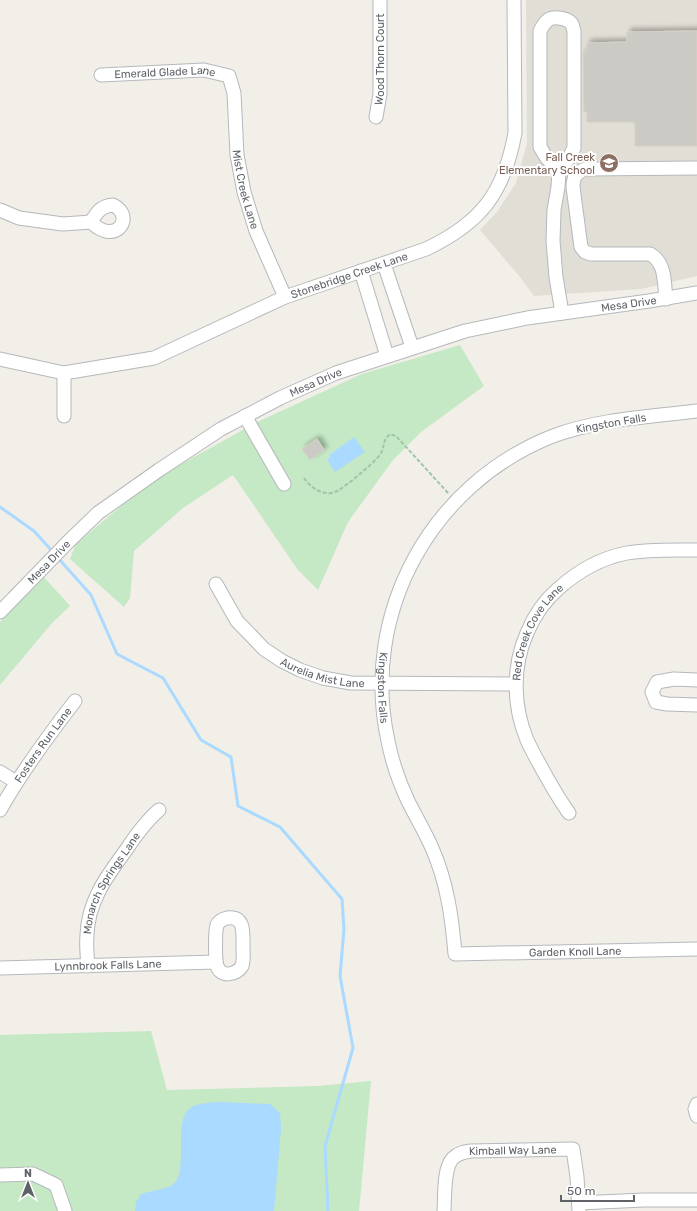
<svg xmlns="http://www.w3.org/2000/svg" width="697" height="1211" font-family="Rubik,sans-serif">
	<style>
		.education { fill: #e1ded6 }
		.green { fill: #c5e8c5 }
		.water { fill: #aadaff }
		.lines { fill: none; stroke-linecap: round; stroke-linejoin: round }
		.stream { stroke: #aadaff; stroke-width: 3 }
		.building { fill: #cccac5; stroke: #d6d1c6; filter: url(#shadow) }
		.minor-casing { stroke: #b5b8bc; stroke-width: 15 }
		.path { stroke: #9cc7a9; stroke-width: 2; stroke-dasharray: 4 2; stroke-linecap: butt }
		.minor { stroke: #fff; stroke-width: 13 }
		.labels { text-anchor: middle; stroke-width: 4; stroke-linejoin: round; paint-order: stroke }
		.street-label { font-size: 11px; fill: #5f6368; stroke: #fff }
		.education-label { font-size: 11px; fill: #785e54; stroke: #fff; text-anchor: end }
	</style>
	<defs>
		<filter id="shadow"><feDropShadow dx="3.5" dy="-3.5" stdDeviation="2" flood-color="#0004"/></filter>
	</defs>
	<rect width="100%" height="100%" fill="#f1efe8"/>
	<path class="education" d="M526,0H697V276L641,289L534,296L520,277L480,230L497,212L516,183L527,143Z"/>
	<path class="green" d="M460,345L484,386L421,432L393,460L348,522L318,590L298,570L233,475L183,508L134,551L130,598L124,607L70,559L76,544L140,490L174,468L214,446L257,422L362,374Z
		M43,576L70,606L52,623L0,685V622Z
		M151,1031L167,1090L318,1086L371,1081L359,1211H0V1035Z"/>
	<path class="water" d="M354,437L365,452L335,472L327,460L330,458L329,455Z
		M217,1102L270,1104L280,1113L281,1129L274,1211H135L136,1202L141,1194C149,1191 166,1189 171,1186C190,1175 173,1125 188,1110C195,1103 207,1103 217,1102Z"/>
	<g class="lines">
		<path class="stream" d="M0,507L34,531L53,552
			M58,558L91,595L117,654L163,678L201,740L231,757L238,806L280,827L342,899L344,929L340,976L353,1048L325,1146L328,1211"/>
	</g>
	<path class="building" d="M697,31V146H635V122H587V112H584L583,52H587V43L627,42V32Z
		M317,439L324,450L310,460L302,449Z"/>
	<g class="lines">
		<defs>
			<g id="minor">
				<path id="s1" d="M101,75L204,70L229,76L234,93L237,155L244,192L256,231L285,297"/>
				<path id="s2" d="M376,117L380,94V0"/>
				<path d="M559,172L546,157L540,147V31C542,27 544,23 548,20C554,16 568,18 572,24C573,26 573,29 574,31V148L570,156L559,172L558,187L554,210L553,241L556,277L562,313"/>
				<path d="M113,205C136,216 116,247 91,222C97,212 101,206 113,205Z"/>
				<path d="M0,210L19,218L63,224L91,222"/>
				<path d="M384,264L412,347"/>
				<path d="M361,271L387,356"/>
				<path d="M666,299C664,282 666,263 650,254H591L585,252L581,247L573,187C573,177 576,173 585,169L697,168"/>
				<path id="s3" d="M0,359L64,373L154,358L285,297L426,249C481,223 504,193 515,133L514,0"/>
				<path id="s4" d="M697,411C649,417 598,419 553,436C431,484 360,613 388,741C392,761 399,782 408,801C416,817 425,832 432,848C447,882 452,917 455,954L697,949"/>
				<path d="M64,416V373"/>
				<path d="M245,416L284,484"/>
				<path id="s5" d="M216,584L237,621L264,649L282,661L300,670L323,678L351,683L516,684"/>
				<path id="s6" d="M0,612L69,541L98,513L159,470L221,429L280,398L336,373L465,331L527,318L649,301L697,293"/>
				<path d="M697,680L674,679L657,682L652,692L656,702L667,704L697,705"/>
				<path d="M0,772L16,782"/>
				<path id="s7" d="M0,810C22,771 48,736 75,701"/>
				<path id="s8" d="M569,813C558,798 550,783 541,767C536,758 531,749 527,740C513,706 512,667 527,633C534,616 544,601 558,589C578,571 601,558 627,553C650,549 674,550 697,550"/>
				<path d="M227,918C245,915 243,933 243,946C243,953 244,960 242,966C236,975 221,978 217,966C215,959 215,932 217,925C219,921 223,919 227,918Z"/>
				<path id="s9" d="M88,966C87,955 86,945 87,935C88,901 107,876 126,850C136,835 146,821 159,810"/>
				<path id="s10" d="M0,968L216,962"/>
				<path d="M697,1104L695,1109L697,1116"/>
				<path d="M0,1175L33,1174L56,1185L65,1211"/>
				<path d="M579,1203L644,1200H697"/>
				<path id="s11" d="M444,1211C445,1197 443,1168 453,1158C458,1153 464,1152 471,1151L573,1149L577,1177L579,1211"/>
			</g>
		</defs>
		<use href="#minor" class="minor-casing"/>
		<path class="path" d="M304,478C310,486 317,492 327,493C330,494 336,492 339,490C346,486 378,460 381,453C385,445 382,441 390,434L396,436L449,494"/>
		<use href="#minor" class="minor"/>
	</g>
	<defs>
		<symbol id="school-disc" viewBox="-11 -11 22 22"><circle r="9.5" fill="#8d6e63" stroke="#fff"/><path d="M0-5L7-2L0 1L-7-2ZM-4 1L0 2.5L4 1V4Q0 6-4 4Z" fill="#fff"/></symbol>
	</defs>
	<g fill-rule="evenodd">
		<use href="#school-disc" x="598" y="152" width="22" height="22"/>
	</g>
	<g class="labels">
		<g class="street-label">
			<text dy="4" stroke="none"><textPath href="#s2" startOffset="58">Wood Thorn Court</textPath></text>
			<text dy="4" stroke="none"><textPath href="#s1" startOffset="64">Emerald Glade Lane</textPath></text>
			<text dy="4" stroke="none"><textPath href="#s1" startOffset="244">Mist Creek Lane</textPath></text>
			<text dy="4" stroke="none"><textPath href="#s3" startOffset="369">Stonebridge Creek Lane</textPath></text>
			<text dy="4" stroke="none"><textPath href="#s6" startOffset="718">Mesa Drive</textPath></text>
			<text dy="4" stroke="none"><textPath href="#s6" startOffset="394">Mesa Drive</textPath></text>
			<text transform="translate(611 423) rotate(-10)" y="4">Kingston Falls</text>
			<text dy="4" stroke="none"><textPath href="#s6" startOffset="70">Mesa Drive</textPath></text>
			<text dy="4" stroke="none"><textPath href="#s8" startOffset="199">Red Creek Cove Lane</textPath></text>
			<text dy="4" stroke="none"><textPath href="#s5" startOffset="146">Aurelia Mist Lane</textPath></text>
			<text dy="4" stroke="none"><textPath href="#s4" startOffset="470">Kingston Falls</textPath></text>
			<text dy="4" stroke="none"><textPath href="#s7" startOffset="78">Fosters Run Lane</textPath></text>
			<text dy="4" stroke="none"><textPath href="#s9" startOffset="89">Monarch Springs Lane</textPath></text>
			<text dy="4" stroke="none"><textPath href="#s4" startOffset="869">Garden Knoll Lane</textPath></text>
			<text dy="4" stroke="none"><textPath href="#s10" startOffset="108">Lynnbrook Falls Lane</textPath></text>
			<text dy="4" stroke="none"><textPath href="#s11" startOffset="116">Kimball Way Lane</textPath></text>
		</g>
		<g class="education-label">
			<text x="595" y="161">Fall Creek<tspan x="595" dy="13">Elementary School</tspan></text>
		</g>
	</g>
	<g transform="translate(28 1183)" stroke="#ffffff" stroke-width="3" paint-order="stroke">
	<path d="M0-3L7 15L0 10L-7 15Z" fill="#5f6368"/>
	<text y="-6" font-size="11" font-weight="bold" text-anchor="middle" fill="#5f6368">N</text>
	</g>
	<path d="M561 1195v6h73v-6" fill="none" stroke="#5f6368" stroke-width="2"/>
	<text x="567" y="1195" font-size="12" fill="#5f6368" stroke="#ffffff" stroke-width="3" paint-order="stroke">50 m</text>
</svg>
